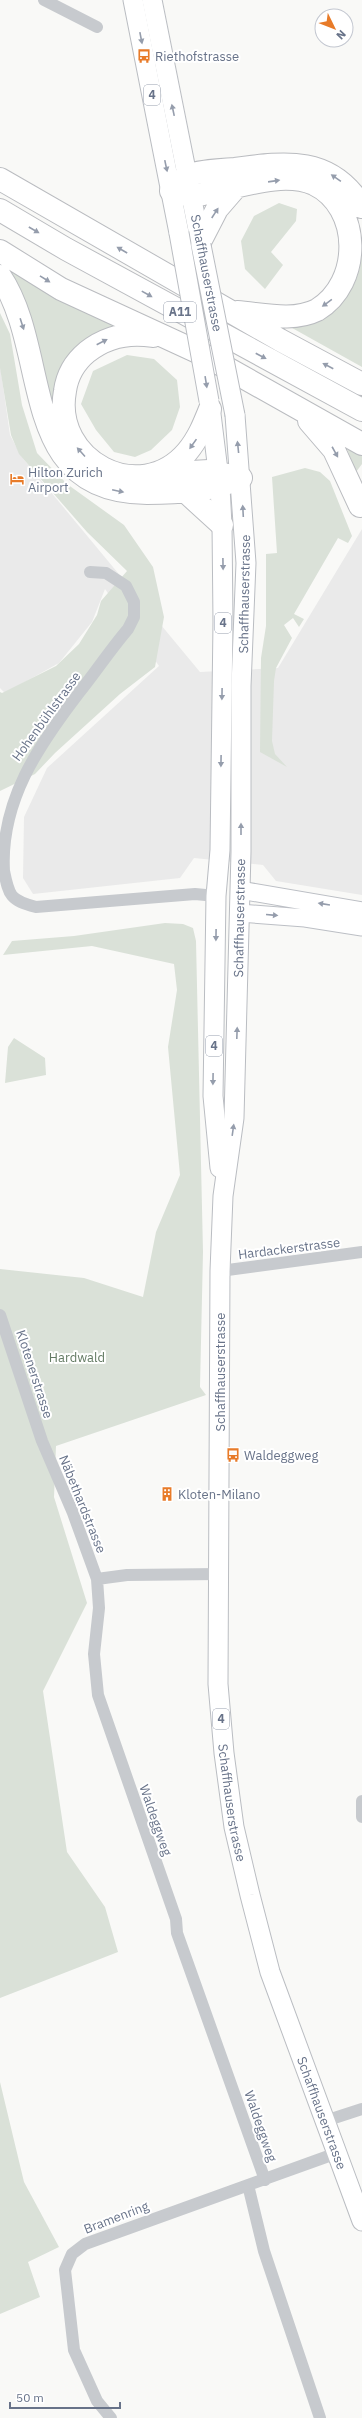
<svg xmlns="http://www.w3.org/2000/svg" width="362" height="2418" font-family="'IBM Plex Sans',sans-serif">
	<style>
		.built { fill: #eaeaea }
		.green { fill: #dae1d8 }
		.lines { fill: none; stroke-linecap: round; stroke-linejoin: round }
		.secondary-casing { stroke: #bcbfc5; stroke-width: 19 }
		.primary-casing { stroke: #babdc2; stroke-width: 21 }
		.highway-casing { stroke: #babcc0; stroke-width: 24 }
		.street { stroke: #c7cace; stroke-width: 12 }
		.secondary { stroke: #fff; stroke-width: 17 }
		.primary { stroke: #fff; stroke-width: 19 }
		.highway { stroke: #fff; stroke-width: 22 }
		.primary-bridge-casing { stroke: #babdc2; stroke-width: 21; stroke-linecap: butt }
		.primary-bridge { stroke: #fff; stroke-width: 19 }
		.oneway { fill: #959dac }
		.labels { text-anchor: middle; stroke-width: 4; stroke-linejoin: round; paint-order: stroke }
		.shield { fill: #fff; stroke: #959dac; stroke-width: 1 }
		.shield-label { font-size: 12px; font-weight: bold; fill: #687389 }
		.poi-label { font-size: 13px; fill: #687389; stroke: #fff; text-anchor: start }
		.street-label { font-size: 13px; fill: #687389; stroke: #fff }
		.park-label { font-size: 13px; fill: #637a63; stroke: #fff }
	</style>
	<rect width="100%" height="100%" fill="#f9f9f7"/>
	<path class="built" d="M0,365L10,435L21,456L200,672L278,668L362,529V895L276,881L263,865L194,858L180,878L33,894L23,878L24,817L47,768L159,666L105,589L92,622L59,663L5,693L0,688Z"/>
	<path class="green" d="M279,203L297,209L296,221L271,252L283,265L265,289L245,269L241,241L254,216Z
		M362,249V367L285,324C330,307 359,305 362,249Z
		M8,269L49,292L121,327L101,335L58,424Z
		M0,313L10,334L22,405L37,453L67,484L124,525L153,567L164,617L155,667L120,694L55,753L35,774L0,791V692L2,693L56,666L79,644L97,615L101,601L127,571L87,532L19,454L11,435L0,368Z
		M127,355L154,359L177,380L180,407L172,430L151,450L135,457L114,452L96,430L81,404L93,371Z
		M349,448L362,456V464L356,472L347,449Z
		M305,468L320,472L330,481L352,536L348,543L338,538L294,614L304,619L299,627L293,618L284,625L292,638L276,668L274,681L272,741L275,754L287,767L260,752L261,658L266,626V554L277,553L272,477Z
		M165,923L183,924L193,928L196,941L203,1252L200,1387L206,1395L56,1446L54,1497L87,1603L43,1691L67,1852L105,1907L118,1952L0,1998V1269L84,1278L143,1297L156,1232L180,1175L168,1047L177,990L174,964L92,946L3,955L12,941L74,936Z
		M14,1038L45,1058L46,1075L5,1083L8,1047Z
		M0,2082L24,2182L59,2247L28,2262L40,2297L0,2314Z"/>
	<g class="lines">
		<defs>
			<path id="secondary" d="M240,890L362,911
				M239,913L305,918L362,927"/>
			<g id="primary">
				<path d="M133,0L179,233"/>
				<path d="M152,0L201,245"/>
				<path d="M210,406L220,487L222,525L223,622L220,850L216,896L213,1096L220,1168"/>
				<path id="s1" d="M235,415L246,563L241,686V852L234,1118L223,1196L220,1271L218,1684L224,1753L234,1827L250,1895L270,1972L362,2221"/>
			</g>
			<path id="highway" d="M0,179L280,340L362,384
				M171,191C177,192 185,195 192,196C198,196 206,193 213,192C243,186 284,171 314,184C362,207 362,283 317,310C293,322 263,314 237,312
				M171,191C176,186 181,180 187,176C196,171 224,170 235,169C286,162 331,156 362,207
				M0,210L66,249L362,410
				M200,242L217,209L236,187
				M0,251L61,289L202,354L362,444
				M0,276C52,353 16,493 147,493C180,493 210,491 241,478
				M153,336C129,332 106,337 87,352C75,362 67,376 65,391C52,461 140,507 187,452C198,439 204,424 210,409
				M309,421L334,450L360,506
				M157,474L209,471L241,478
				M187,493L222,525"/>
		</defs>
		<use href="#secondary" class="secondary-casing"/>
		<use href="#primary" class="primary-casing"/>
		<use href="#highway" class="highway-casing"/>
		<path class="street" d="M44,0L97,27
			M90,572L106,573L126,586L134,602V617L128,629C110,650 95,673 78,694C39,745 0,801 4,871C9,896 10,900 36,907L195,894L216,896
			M220,1271L362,1252
			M0,1315L42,1441L73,1513L97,1579L99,1608L94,1654L98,1695L176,1919L177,1933L265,2180
			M97,1579L127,1575L219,1574
			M362,1801V1817
			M325,2121L362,2109
			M248,2185L264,2251L320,2418
			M111,2418L97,2401L74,2350L65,2270L72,2254L85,2244L337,2153"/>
		<use href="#secondary" class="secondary"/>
		<use href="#primary" class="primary"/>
		<use href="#highway" class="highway"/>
		<defs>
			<path id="primary-bridge" d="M179,233L209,401
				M201,245L235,415"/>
		</defs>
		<use href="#primary-bridge" class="primary-bridge-casing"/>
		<use href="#primary-bridge" class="primary-bridge"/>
	</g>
	<defs><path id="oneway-solid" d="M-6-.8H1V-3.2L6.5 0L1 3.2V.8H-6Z"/></defs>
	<g class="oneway">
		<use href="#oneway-solid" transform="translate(141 38) rotate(79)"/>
		<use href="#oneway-solid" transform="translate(173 110) rotate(-102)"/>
		<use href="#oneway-solid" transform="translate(166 166) rotate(78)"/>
		<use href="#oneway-solid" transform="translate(336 178) rotate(-145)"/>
		<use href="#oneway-solid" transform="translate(274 181) rotate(-8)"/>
		<use href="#oneway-solid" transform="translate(215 213) rotate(-57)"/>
		<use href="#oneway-solid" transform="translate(34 230) rotate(30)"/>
		<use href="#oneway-solid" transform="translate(122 250) rotate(-150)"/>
		<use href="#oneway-solid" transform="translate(45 279) rotate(32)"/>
		<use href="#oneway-solid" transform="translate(147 294) rotate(29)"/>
		<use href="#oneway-solid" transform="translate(327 303) rotate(144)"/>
		<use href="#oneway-solid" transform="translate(22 324) rotate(72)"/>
		<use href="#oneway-solid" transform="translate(102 342) rotate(-27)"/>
		<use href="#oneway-solid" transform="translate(261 356) rotate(28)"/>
		<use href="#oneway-solid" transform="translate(328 366) rotate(-152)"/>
		<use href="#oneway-solid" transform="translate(206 382) rotate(81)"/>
		<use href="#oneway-solid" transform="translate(193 444) rotate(125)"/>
		<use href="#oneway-solid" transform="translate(238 447) rotate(-96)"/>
		<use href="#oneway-solid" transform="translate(81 452) rotate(-132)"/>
		<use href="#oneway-solid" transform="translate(335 452) rotate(61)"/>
		<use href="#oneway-solid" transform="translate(118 491) rotate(12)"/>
		<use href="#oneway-solid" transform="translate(243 511) rotate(-93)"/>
		<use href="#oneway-solid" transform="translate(223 564) rotate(89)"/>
		<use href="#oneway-solid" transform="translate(222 694) rotate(91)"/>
		<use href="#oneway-solid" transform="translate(221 761) rotate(91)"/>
		<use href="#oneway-solid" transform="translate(241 829) rotate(-90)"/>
		<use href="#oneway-solid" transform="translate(324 904) rotate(-171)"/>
		<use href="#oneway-solid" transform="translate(272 915) rotate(5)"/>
		<use href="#oneway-solid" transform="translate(216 935) rotate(91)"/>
		<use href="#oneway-solid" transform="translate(237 1033) rotate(-88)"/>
		<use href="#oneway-solid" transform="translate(213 1079) rotate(91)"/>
		<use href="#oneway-solid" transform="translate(233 1130) rotate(-82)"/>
	</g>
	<defs>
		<symbol id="bus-bare" viewBox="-9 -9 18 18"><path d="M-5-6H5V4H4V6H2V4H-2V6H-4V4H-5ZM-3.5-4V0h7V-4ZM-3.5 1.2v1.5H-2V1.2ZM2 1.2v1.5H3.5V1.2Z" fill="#e87b29" stroke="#fff" stroke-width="2.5" paint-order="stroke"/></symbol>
		<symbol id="hotel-bare" viewBox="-9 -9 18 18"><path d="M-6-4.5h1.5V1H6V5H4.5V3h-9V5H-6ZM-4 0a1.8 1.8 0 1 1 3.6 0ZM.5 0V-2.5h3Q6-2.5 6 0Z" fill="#e87b29" stroke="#fff" stroke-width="2.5" paint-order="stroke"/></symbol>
		<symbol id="building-bare" viewBox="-9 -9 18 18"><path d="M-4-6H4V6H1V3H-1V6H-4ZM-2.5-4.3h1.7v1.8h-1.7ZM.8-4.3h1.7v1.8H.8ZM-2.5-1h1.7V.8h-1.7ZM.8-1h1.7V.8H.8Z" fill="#e87b29" stroke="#fff" stroke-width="2.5" paint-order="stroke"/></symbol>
	</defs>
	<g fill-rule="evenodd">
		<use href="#bus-bare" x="134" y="46" width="20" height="20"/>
		<use href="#hotel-bare" x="7" y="469" width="20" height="20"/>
		<use href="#bus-bare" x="223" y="1445" width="20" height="20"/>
		<use href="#building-bare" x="157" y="1484" width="20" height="20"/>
	</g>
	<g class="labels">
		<g class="shield">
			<rect x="144" y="85" width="16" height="20" rx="3"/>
			<rect x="164" y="302" width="32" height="20" rx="3"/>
			<rect x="215" y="613" width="16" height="20" rx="3"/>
			<rect x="206" y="1036" width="16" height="20" rx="3"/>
			<rect x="213" y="1709" width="16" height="20" rx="3"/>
		</g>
		<g class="shield-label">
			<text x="152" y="99">4</text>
			<text x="180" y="316">A11</text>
			<text x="223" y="627">4</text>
			<text x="214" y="1050">4</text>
			<text x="221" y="1723">4</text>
		</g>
		<g class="poi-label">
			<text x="155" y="61">Riethofstrasse</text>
			<text x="28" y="477">Hilton Zurich<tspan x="28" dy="15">Airport</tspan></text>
			<text x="244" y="1460">Waldeggweg</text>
			<text x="178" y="1499">Kloten-Milano</text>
		</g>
		<g class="street-label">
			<text transform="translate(207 273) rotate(79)" y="5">Schaffhauserstrasse</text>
			<text transform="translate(244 594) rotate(-89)" y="5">Schaffhauserstrasse</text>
			<text transform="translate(46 716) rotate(-54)" y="5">Hohenbühlstrasse</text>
			<text transform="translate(239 918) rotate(-89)" y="5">Schaffhauserstrasse</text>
			<text transform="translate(289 1248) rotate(-7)" y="5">Hardackerstrasse</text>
			<text transform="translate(220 1372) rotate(-90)" y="5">Schaffhauserstrasse</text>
			<text transform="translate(35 1374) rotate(72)" y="5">Klotenerstrasse</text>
			<text transform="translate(83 1504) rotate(68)" y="5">Näbethardstrasse</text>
			<text dy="5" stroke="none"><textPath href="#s1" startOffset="1390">Schaffhauserstrasse</textPath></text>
			<text transform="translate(156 1820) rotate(71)" y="5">Waldeggweg</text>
			<text dy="5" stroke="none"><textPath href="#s1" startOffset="1714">Schaffhauserstrasse</textPath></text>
			<text transform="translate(261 2126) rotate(71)" y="5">Waldeggweg</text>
			<text transform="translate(116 2217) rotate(-21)" y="5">Bramenring</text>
		</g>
		<g class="park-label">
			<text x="77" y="1362">Hardwald</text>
		</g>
	</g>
	<g transform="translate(334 28) rotate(133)"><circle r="19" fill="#ffffff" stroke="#c3c7d0"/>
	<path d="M0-3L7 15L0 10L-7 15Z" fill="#e87b29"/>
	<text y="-6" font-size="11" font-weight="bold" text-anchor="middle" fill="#687389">N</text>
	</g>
	<path d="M10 2402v6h110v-6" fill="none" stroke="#687389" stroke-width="2"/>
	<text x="16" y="2402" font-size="12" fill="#687389" stroke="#ffffff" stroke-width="3" paint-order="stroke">50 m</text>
</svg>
